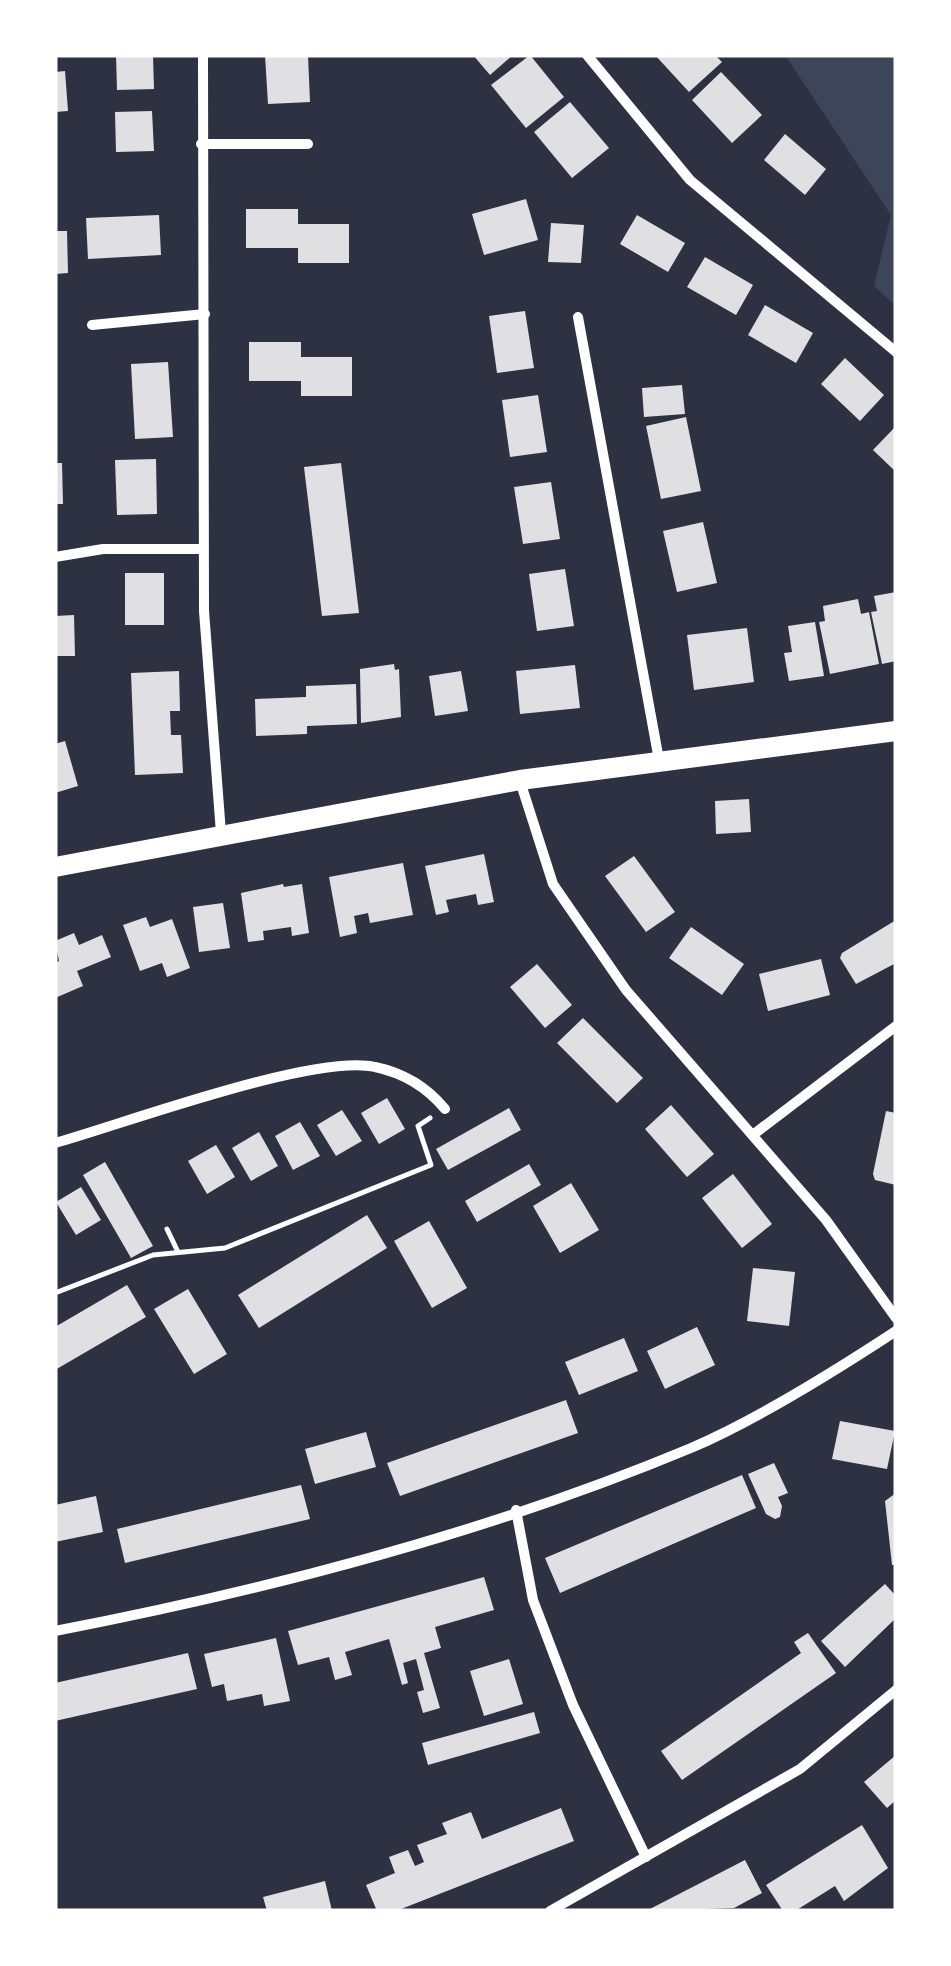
<svg xmlns="http://www.w3.org/2000/svg" width="951" height="1966" font-family="Inter,sans-serif">
	<style>
		.green { fill: #3c4559 }
		.building { fill: #e0e0e3 }
		.lines { fill: none; stroke-linecap: round; stroke-linejoin: round }
		.path { stroke: #fff; stroke-width: 5 }
		.minor { stroke: #fff; stroke-width: 10 }
		.secondary { stroke: #fff; stroke-width: 20 }
	</style>
	<rect width="100%" height="100%" fill="#2d3142"/>
	<path class="green" d="M785,55H896V306L874,286L891,215Z"/>
	<path class="building" d="M116,55H153L154,89L117,90Z
		M265,55H308L310,102L268,104Z
		M473,55H513L490,75Z
		M530,55L564,97L526,128L491,85Z
		M655,55H715L722,62L689,92Z
		M65,71L68,111L55,112V72Z
		M721,72L762,115L732,143L692,100Z
		M570,102L609,148L572,178L534,132Z
		M152,111L154,151L116,152L115,112Z
		M785,134L826,169L805,195L764,160Z
		M526,199L538,240L484,255L472,214Z
		M246,209H298V224H349V263H298V248H246Z
		M159,215L161,255L88,259L86,218Z
		M637,215L685,243L668,272L620,244Z
		M551,223L584,225L581,263L548,262Z
		M55,231H67L68,273L55,274Z
		M705,257L753,285L736,315L687,287Z
		M765,305L813,333L796,363L748,335Z
		M525,311L534,368L497,373L489,316Z
		M249,342H301V357H352V396H301V381H249Z
		M845,358L884,395L860,421L821,384Z
		M168,362L173,437L135,439L131,364Z
		M682,385L685,414L644,417L642,388Z
		M538,395L547,452L510,457L502,400Z
		M686,417L701,491L661,499L646,426Z
		M896,426V472L873,450Z
		M156,459L157,514L117,515L115,460Z
		M55,463H62L63,504H55Z
		M341,463L359,613L322,616L304,467Z
		M551,482L560,539L523,544L514,487Z
		M703,522L717,583L677,592L663,531Z
		M565,569L574,626L537,631L529,574Z
		M125,573H164V625H125Z
		M896,592V661L882,664L871,612L877,611L874,596Z
		M858,599L861,614L869,612L879,664L830,674L819,622L825,621L823,606Z
		M74,615L75,656H55V616Z
		M815,622L824,676L789,681L784,653L792,652L788,626Z
		M747,628L754,682L694,690L687,635Z
		M394,664L395,670L399,669L401,717L361,723L360,669Z
		M575,665L580,708L520,714L516,671Z
		M179,671L180,711H170L171,735H181L183,773L135,775L131,673Z
		M461,671L468,711L435,716L429,676Z
		M356,684L357,724L307,726V734L256,736L255,699L306,697V686Z
		M65,741L78,786L55,793V744Z
		M749,799L751,832L716,834L715,801Z
		M484,854L494,902L478,905L476,894L446,900L449,912L436,915L425,866Z
		M634,856L675,912L646,932L605,876Z
		M403,863L413,915L370,923L368,913L354,916L357,933L340,937L329,877Z
		M283,884L284,887L302,884L309,933L292,936L291,927L263,931L264,940L248,942L241,893Z
		M223,903L230,948L199,952L193,907Z
		M146,917L150,927L172,919L190,968L167,977L162,963L140,971L123,925Z
		M896,920V963L856,984L840,958L842,953Z
		M691,927L744,964L722,995L669,958Z
		M74,933L79,945L102,935L111,957L77,971L83,986L55,998V963L59,961L55,941Z
		M821,959L830,995L768,1011L759,974Z
		M537,964L572,1005L545,1028L510,987Z
		M583,1018L643,1078L617,1103L557,1043Z
		M387,1098L405,1129L379,1144L361,1113Z
		M671,1105L714,1154L687,1177L645,1129Z
		M509,1108L521,1130L448,1170L436,1149Z
		M342,1110L362,1141L336,1156L317,1125Z
		M886,1111L896,1113V1185L875,1180L873,1174Z
		M300,1122L320,1156L293,1170L275,1136Z
		M259,1132L278,1166L251,1181L232,1148Z
		M216,1145L235,1177L207,1194L188,1161Z
		M105,1162L153,1246L131,1258L83,1175Z
		M529,1164L541,1185L477,1222L465,1201Z
		M733,1174L772,1224L742,1248L702,1198Z
		M571,1183L599,1230L560,1253L533,1206Z
		M81,1187L101,1220L76,1235L56,1202Z
		M367,1215L387,1248L259,1328L238,1295Z
		M429,1221L467,1288L432,1308L394,1241Z
		M753,1268L795,1272L789,1326L747,1321Z
		M127,1285L146,1317L55,1370V1327Z
		M188,1289L227,1354L194,1374L154,1309Z
		M697,1327L715,1365L665,1389L647,1351Z
		M624,1338L638,1371L579,1395L565,1362Z
		M566,1400L578,1433L400,1496L387,1463Z
		M840,1421L895,1431L887,1469L832,1459Z
		M366,1432L376,1467L315,1484L305,1449Z
		M774,1463L788,1493L778,1497L782,1506L780,1517L775,1519L766,1514L748,1474Z
		M742,1475L756,1508L560,1593L545,1558Z
		M301,1485L310,1519L125,1563L117,1529Z
		M896,1493V1565H892L885,1501Z
		M96,1496L103,1532L55,1542V1505Z
		M484,1577L494,1610L435,1627L441,1648L424,1653L440,1708L423,1713L417,1692L424,1690L416,1659L403,1663L408,1683L402,1685L389,1639L345,1652L352,1675L335,1680L329,1657L298,1665L288,1631Z
		M885,1584L896,1596V1618L845,1667L821,1641Z
		M808,1633L836,1673L682,1780L661,1751L801,1653L794,1642Z
		M276,1638L290,1701L264,1706L262,1694L227,1701L224,1684L212,1687L204,1654Z
		M188,1653L197,1689L55,1721V1683Z
		M509,1659L523,1704L484,1716L470,1671Z
		M534,1712L540,1733L428,1765L422,1743Z
		M896,1755V1800L887,1808L864,1782Z
		M561,1808L574,1841L396,1911H377L366,1885L395,1873L389,1857L408,1850L415,1866L424,1862L417,1845L447,1834L442,1823L471,1812L482,1839Z
		M862,1825L888,1868L844,1901L835,1886L795,1911H783L766,1885Z
		M745,1860L762,1893L734,1908L646,1911Z
		M325,1881L332,1911H267L263,1897Z"/>
	<g class="lines">
		<path class="path" d="M167,1229L178,1252
			M55,1293L153,1255L225,1248L431,1165L418,1126L430,1118"/>
		<path class="minor" d="M203,55L204,611L221,833
			M587,55L690,180L896,352
			M201,144H308
			M578,317L659,760
			M92,325L205,314
			M55,557L103,549H202
			M520,781L553,884L626,990L826,1220L896,1318
			M754,1134L896,1026
			M55,1143C123,1124 315,1053 375,1067C404,1073 426,1086 445,1109
			M516,1510L533,1600L573,1705L646,1857
			M55,1631C268,1590 490,1532 691,1448C757,1420 835,1371 896,1331
			M550,1911L800,1769L896,1690"/>
		<path class="secondary" d="M55,867L520,780L896,731"/>
	</g>
	<rect width="951" height="1966" fill="none" stroke="#ffffff" stroke-width="115"/>
</svg>
